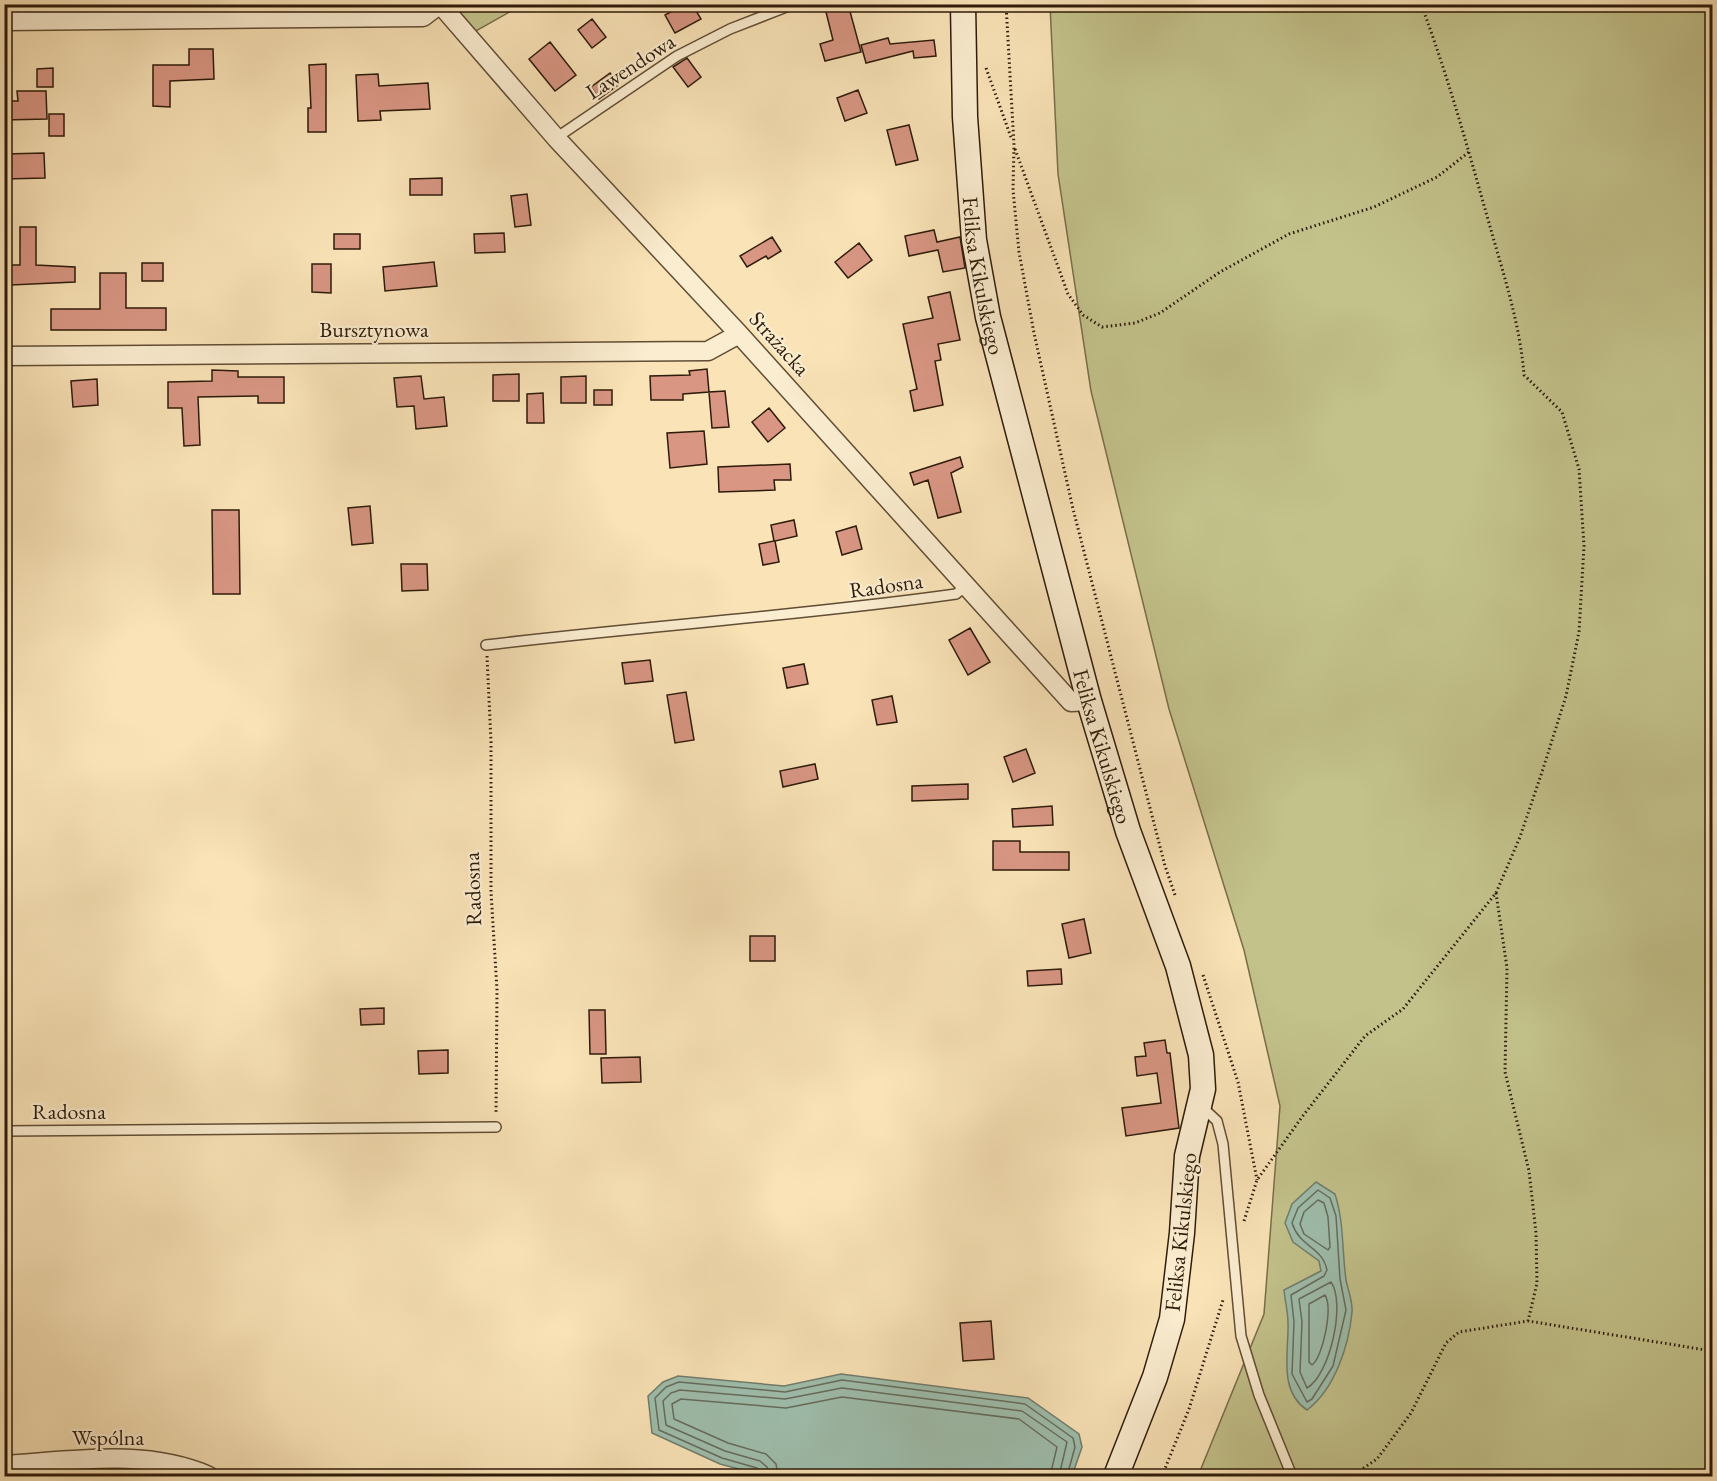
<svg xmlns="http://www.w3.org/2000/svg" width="1717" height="1481" font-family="'EB Garamond',serif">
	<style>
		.green { fill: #c3c28b; stroke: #786e4a; stroke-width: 1.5 }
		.water { fill: #9ebead; stroke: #717d6c; stroke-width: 1.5 }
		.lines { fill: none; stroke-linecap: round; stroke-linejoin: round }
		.shore { stroke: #666c5c; stroke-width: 1.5 }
		.building { fill: #d89683; stroke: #2e1b0a; stroke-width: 1.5 }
		.service-casing { stroke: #614d35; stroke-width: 12 }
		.minor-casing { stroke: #614d35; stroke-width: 21 }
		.secondary-casing { stroke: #2e1b0a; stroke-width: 27 }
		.path { stroke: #2e1b0a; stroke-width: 3; stroke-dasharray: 1.5 3; stroke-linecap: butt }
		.service { stroke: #fbedd0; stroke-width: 9 }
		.minor { stroke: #fbedd0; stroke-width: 18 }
		.secondary { stroke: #fbedd0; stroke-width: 24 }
		.labels { text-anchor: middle; stroke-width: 4.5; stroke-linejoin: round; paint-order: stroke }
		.street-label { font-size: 22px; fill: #2e1b0a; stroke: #fbedd0 }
	</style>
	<rect width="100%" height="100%" fill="#f9e3b7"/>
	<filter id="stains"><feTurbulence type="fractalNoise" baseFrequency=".00333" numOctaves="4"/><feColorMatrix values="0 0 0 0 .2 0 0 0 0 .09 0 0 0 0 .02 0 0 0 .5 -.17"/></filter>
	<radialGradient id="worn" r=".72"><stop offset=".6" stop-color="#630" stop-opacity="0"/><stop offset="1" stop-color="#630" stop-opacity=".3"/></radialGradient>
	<path class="green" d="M440,5H522L467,36Z
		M1050,5H1712V1476H1198L1264,1314L1280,1106L1244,950L1169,709L1091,391L1058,174Z"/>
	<path class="water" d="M1316,1182L1335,1194C1344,1222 1342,1251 1346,1280C1348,1290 1353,1302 1352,1312C1349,1345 1335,1389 1307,1410C1278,1391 1289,1352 1288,1323C1288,1312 1285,1301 1284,1290L1321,1271L1319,1261L1293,1242L1285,1223L1292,1204Z
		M841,1374L1028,1398L1079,1434L1082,1447L1072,1476H765L720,1464L652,1433L648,1396L663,1382L678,1376L784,1386Z"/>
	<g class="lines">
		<path class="shore" d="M1318,1190L1330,1198L1336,1216L1340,1279L1346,1310L1333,1366L1312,1399L1307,1402L1292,1374L1294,1322L1291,1295L1324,1276L1327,1270C1322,1246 1300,1248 1292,1223L1298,1208Z
			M1318,1200L1324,1203L1328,1217L1330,1247L1328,1250L1304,1234L1300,1224L1304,1212Z
			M1331,1282C1346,1303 1330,1375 1307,1388L1300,1372L1302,1322L1299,1299Z
			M1325,1295C1333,1308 1323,1357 1312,1365L1309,1362V1304Z
			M761,1476L757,1468L722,1458L659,1430L655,1398L666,1387L679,1382L785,1392L842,1380L1025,1404L1073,1438L1075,1447L1067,1476
			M769,1476L767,1467L760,1461L725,1451L666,1425L663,1401L671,1393L680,1390L785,1399L842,1388L1022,1411L1067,1442L1059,1476
			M778,1476L776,1464L766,1454L728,1443L674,1419L672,1404L681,1399L786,1408L842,1397L1019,1419L1057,1447L1050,1476"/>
	</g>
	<path class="building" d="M685,4H692L701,19L675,33L665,15Z
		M824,4H848L861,52L825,61L820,44L833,40Z
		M592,19L606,37L592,48L578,30Z
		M888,38L890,44L934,40L936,56L914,58L913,51L866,63L861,45Z
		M550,42L576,75L555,91L529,59Z
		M189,49H213L214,79L170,81V107L153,106V65H189Z
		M687,58L701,77L688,87L673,67Z
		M326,64V132H308V108H311L309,65Z
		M53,68V87H37V69Z
		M610,73L618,85L599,99L591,87Z
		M378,74L379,86L428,83L430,109L380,111L381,120L358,121L356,75Z
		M858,90L867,113L845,121L837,98Z
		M17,91H46L47,119L4,120V101H18Z
		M49,114H64V136H49Z
		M909,125L918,160L896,165L887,130Z
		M44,153L45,178L4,179V154Z
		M442,178V195H410V179Z
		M527,194L531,225L515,227L511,196Z
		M20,227H36V265L75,267V282L11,285V265H20Z
		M934,230L937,242L960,237L965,268L943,272L938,250L909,256L905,236Z
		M504,233L505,252L475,253L474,234Z
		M334,234H360V249H334Z
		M772,237L781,251L768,259L766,256L747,267L740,256Z
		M859,243L872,260L848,278L835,262Z
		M434,262L437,286L385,291L383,267Z
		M142,263H163V281H142Z
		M312,264H331V293L312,292Z
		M100,273H126V308H166V330H51V309H100Z
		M950,292L960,340L938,344L941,360L935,361L943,405L914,411L910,391L917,389L903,324L933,318L928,297Z
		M707,369L709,392L683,394V400H651L650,376L690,375L689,371Z
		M212,370L238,371V377H284V403H258V396L198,397L200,445L184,446L182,408H168V382L212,381Z
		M519,374V401H493V375Z
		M421,376L424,399L444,397L447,426L416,429L414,406L397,407L394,378Z
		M586,376V403H561V377Z
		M97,379L98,405L73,407L71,381Z
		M594,390H612V405H594Z
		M725,391L729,427L712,428L709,392Z
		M543,393L544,423H527V394Z
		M769,408L785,428L768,442L752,422Z
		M704,431L707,464L670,468L667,433Z
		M960,457L963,467L951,473L961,512L938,518L928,480L914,485L910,473Z
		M790,464L791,480H774L775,490L719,492L718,467Z
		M370,506L373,543L352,545L348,508Z
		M212,510H239L240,594H213Z
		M794,520L797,536L775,541L779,562L763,565L759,544L774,541L771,525Z
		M856,526L862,549L842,555L836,532Z
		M401,564H427L428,590L402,591Z
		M970,628L990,662L968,675L949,640Z
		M650,660L653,681L625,684L622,663Z
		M804,664L808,684L787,688L783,668Z
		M686,692L694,740L675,743L667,695Z
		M892,696L897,722L877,725L872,700Z
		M1026,749L1035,773L1013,782L1004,757Z
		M815,764L818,779L783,787L780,771Z
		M968,784V799L912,801V786Z
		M1052,806L1053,825L1013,827L1012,809Z
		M993,841H1020V852H1069V870H993Z
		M1084,919L1091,953L1069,958L1062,924Z
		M750,936H775V961H750Z
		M1061,969L1062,984L1028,986L1027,971Z
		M384,1008V1024L361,1025L360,1009Z
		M589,1010H605L606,1054H590Z
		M1165,1040L1167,1053H1170L1179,1128L1126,1136L1122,1108L1161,1103L1157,1073L1137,1076L1135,1057L1146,1056L1144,1043Z
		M448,1050V1073L419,1074L418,1051Z
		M640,1057L641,1082L602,1083L601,1058Z
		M991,1321L994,1359L963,1361L960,1323Z"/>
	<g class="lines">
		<defs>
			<path id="service" d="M556,138L677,56L730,29L794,4
				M486,645C643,626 800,616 956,594L967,585
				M1201,1106L1217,1121L1223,1144L1241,1336L1259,1395L1292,1476
				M4,1131L496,1127"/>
			<path id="minor" d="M4,21L423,17L440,4L556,138L739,334L1071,702L1089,701
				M4,356L708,351L739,334
				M4,1465C73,1461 145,1448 209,1476"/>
			<g id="secondary">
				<path id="s1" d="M963,4L965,117L974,240L988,317L1089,701L1128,831L1178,966L1201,1055L1203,1089L1187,1156L1182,1233L1172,1319L1155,1377L1116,1476"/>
			</g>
		</defs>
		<use href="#service" class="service-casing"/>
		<use href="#minor" class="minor-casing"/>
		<use href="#secondary" class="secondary-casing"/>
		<path class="path" d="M1006,4L1014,145L1013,190L1019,252L1034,333L1073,509L1165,866L1175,895
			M986,68L1012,140
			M1015,149L1068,294L1083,315L1102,327L1135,323L1160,313L1220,272L1289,234L1374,207L1437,177L1469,152
			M487,656L491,742V892L497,990L496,1114
			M1496,893L1507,968L1505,1072L1529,1171L1536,1233L1537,1283L1528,1321
			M1203,975L1238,1082L1257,1180
			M1244,1221L1257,1180L1302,1117L1365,1036L1403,1009L1496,893L1520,837L1543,769L1566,696L1579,632L1584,546L1579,469L1562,412L1524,375C1520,323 1503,273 1489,223C1468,149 1448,76 1421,4
			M1162,1476L1189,1409L1223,1300
			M1352,1476L1377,1459L1411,1413L1446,1343L1459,1332L1528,1321L1712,1351"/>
		<use href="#service" class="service"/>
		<use href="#minor" class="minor"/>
		<use href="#secondary" class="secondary"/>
	</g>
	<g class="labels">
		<g class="street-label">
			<text transform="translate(630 66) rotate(-33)" y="8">Lawendowa</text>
			<text dy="8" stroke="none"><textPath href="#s1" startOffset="273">Feliksa Kikulskiego</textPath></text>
			<text x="374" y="337">Bursztynowa</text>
			<text transform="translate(780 343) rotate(48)" y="8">Strażacka</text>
			<text transform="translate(886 585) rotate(-8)" y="8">Radosna</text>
			<text dy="8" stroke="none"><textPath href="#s1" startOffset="759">Feliksa Kikulskiego</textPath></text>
			<text transform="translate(472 889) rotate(-92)" y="8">Radosna</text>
			<text x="69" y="1119">Radosna</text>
			<text transform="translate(1180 1232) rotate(-84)" y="8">Feliksa Kikulskiego</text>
			<text x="108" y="1445">Wspólna</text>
		</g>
	</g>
	<rect width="1717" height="1481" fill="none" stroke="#f9e3b7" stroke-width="24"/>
	<rect x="6" y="6" width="1705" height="1469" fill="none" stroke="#2e1b0a" stroke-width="3"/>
	<rect x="12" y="12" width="1693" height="1457" fill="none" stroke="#2e1b0a" stroke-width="1.5"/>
	<rect width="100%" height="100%" filter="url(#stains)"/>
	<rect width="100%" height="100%" fill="url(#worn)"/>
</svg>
